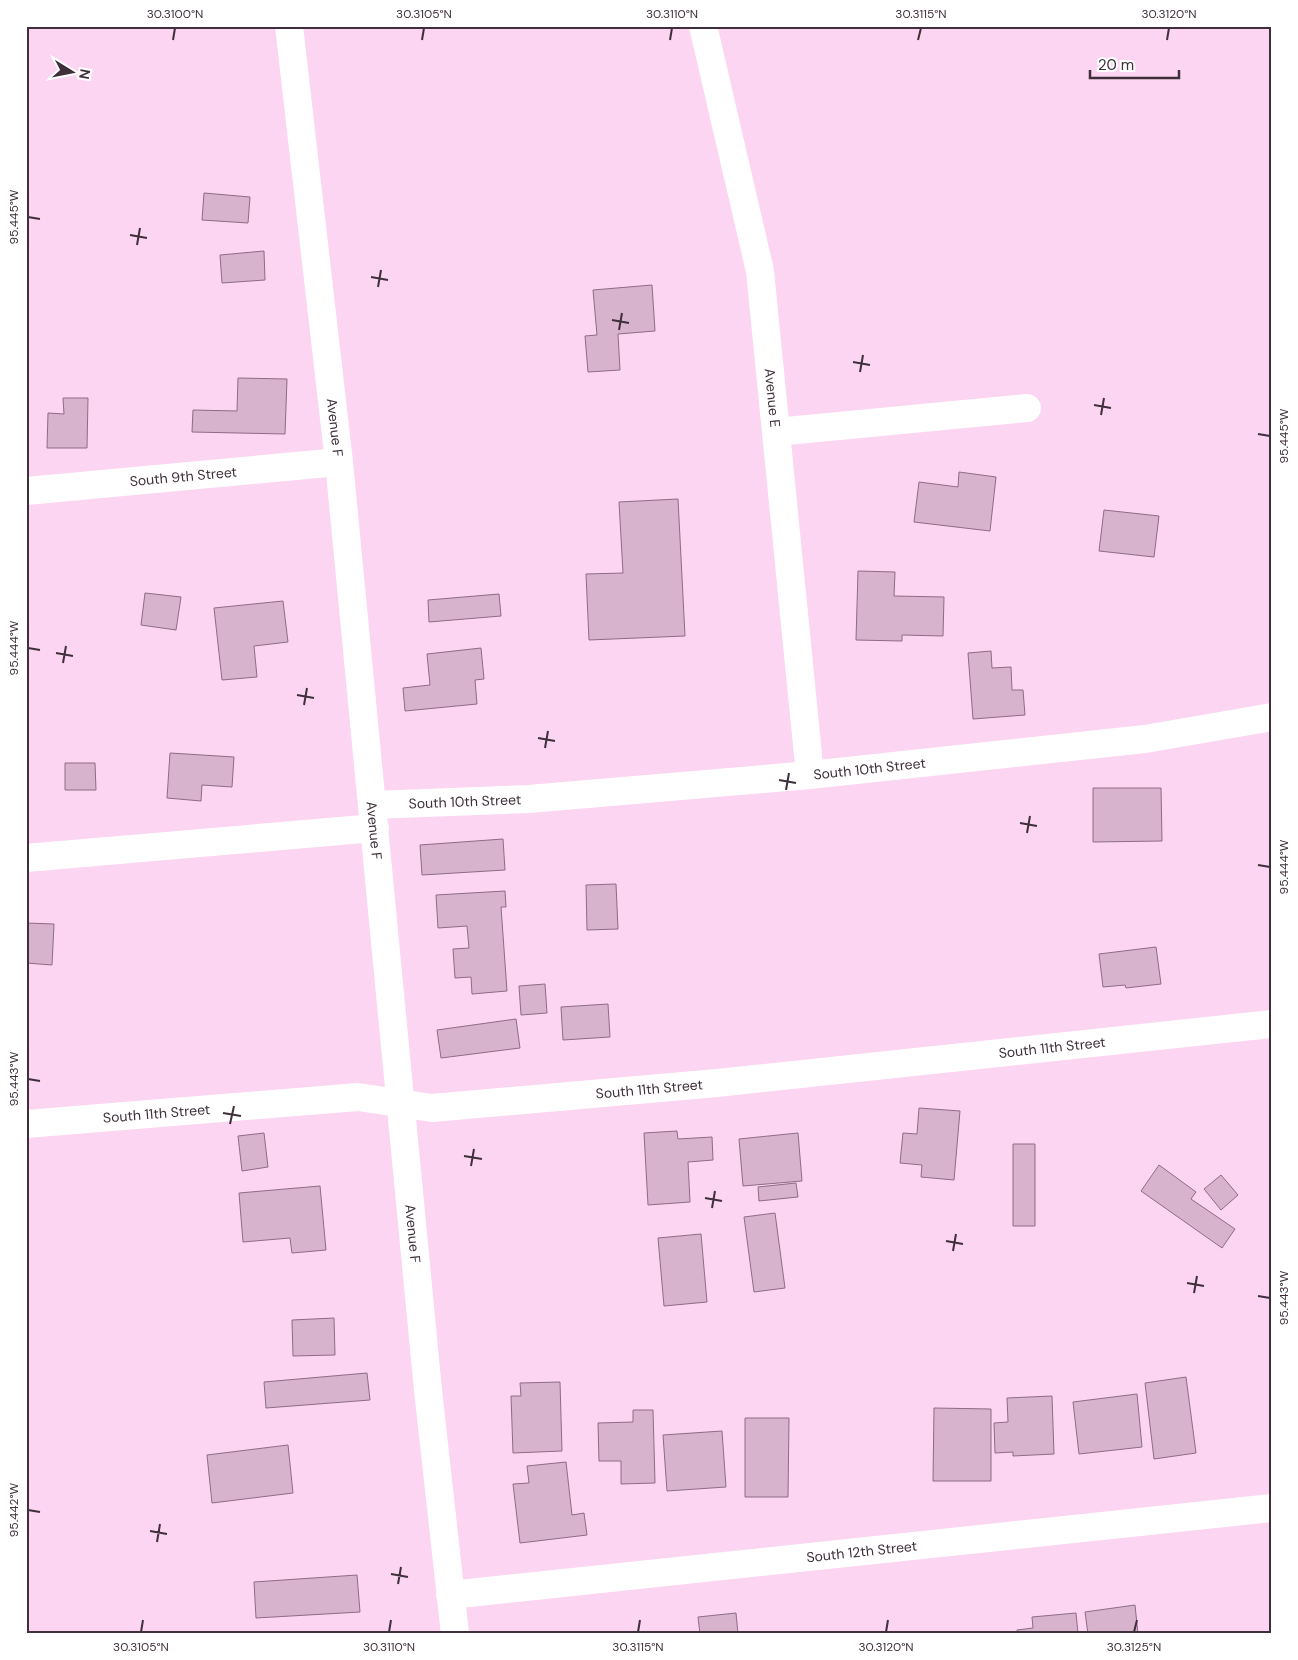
<svg xmlns="http://www.w3.org/2000/svg" width="1298" height="1660" font-family="'DM Sans',sans-serif">
	<style>
		.building { fill: #d8b3ce; stroke: #8e6c85 }
		.lines { fill: none; stroke-linecap: round; stroke-linejoin: round }
		.minor { stroke: #fff; stroke-width: 28 }
		.ticks { fill: none; stroke: #3e2f3a; stroke-width: 2 }
		.labels { text-anchor: middle; stroke-width: 4; stroke-linejoin: round; paint-order: stroke }
		.street-label { font-size: 14px; fill: #3e2f3a; stroke: #fff }
		.neatline { fill: none; stroke: #3e2f3a; stroke-width: 2 }
		.ticks-label { font-size: 12px; text-anchor: middle; fill: #3e2f3a }
	</style>
	<rect width="100%" height="100%" fill="#fbd5f1"/>
	<path class="building" d="M204,193L250,197L248,223L202,220Z
		M264,251L265,280L222,283L220,255Z
		M652,285L655,331L618,334L620,370L588,372L585,336L597,335L593,290Z
		M238,378L287,379L285,434L192,432L193,410L237,411Z
		M63,398H88L87,448H47L48,413L64,414Z
		M959,472L996,477L990,531L914,522L919,482L958,487Z
		M678,499L685,636L589,640L586,574L623,573L619,502Z
		M1104,510L1159,516L1154,557L1099,551Z
		M858,571L895,572L894,596L944,597L943,636L902,635V641L856,640Z
		M145,593L181,597L176,630L141,625Z
		M499,594L501,616L429,622L428,600Z
		M283,601L288,642L254,646L257,677L222,680L214,608Z
		M481,648L484,679L475,680L477,704L405,711L403,688L430,685L427,654Z
		M991,651L992,668L1011,667L1012,690H1023L1025,715L973,719L968,653Z
		M170,753L234,757L232,787L202,785L201,801L167,798Z
		M65,763H95L96,790H65Z
		M1093,788H1161L1162,841L1093,842Z
		M503,839L505,870L422,875L420,845Z
		M616,884L618,929L587,930L586,885Z
		M505,891L506,907H501L507,991L472,994L471,977L455,978L453,949L469,948L467,926L438,928L436,895Z
		M26,923L54,924L52,965L26,963Z
		M1156,947L1161,984L1126,988L1125,985L1103,987L1099,954Z
		M545,984L547,1013L521,1015L519,986Z
		M608,1004L610,1037L563,1040L561,1007Z
		M516,1019L520,1048L441,1058L437,1030Z
		M919,1108L960,1111L954,1180L921,1177L922,1165L900,1163L903,1133L917,1134Z
		M677,1131L678,1139L712,1137L713,1160L688,1162L690,1202L648,1205L644,1133Z
		M264,1133L268,1167L242,1171L238,1136Z
		M798,1133L802,1181L743,1186L739,1139Z
		M1013,1144H1035V1226H1013Z
		M1159,1165L1196,1192L1191,1199L1235,1229L1222,1248L1141,1191Z
		M1221,1175L1238,1195L1221,1210L1204,1189Z
		M796,1183L798,1197L759,1201L758,1187Z
		M320,1186L326,1250L292,1253L290,1238L243,1242L239,1193Z
		M775,1213L785,1288L754,1292L744,1217Z
		M701,1234L707,1302L664,1306L658,1238Z
		M334,1318L335,1355L293,1356L292,1320Z
		M367,1373L370,1400L266,1408L264,1382Z
		M1186,1377L1196,1453L1154,1459L1145,1383Z
		M560,1382L562,1451L513,1453L511,1396H521L520,1383Z
		M1137,1394L1142,1447L1079,1454L1073,1402Z
		M1052,1396L1054,1454L1013,1456V1452L995,1453L994,1423L1008,1422L1007,1398Z
		M934,1408L991,1409V1481H933Z
		M633,1410H653L655,1483L621,1484V1461H599L598,1423L633,1422Z
		M745,1418H789L788,1497H745Z
		M722,1431L726,1487L667,1491L663,1435Z
		M288,1445L293,1493L212,1503L207,1455Z
		M566,1462L572,1515L584,1513L587,1535L520,1543L513,1484L529,1483L527,1466Z
		M357,1575L360,1612L256,1618L254,1582Z
		M1135,1605L1138,1634H1088L1085,1612Z
		M736,1613L738,1634H700L698,1617Z
		M1076,1613L1078,1634H1017V1630L1033,1628L1032,1617Z
		M504,1632L549,1633V1634H503Z"/>
	<g class="lines">
		<g class="minor">
			<path id="s1" d="M289,26L339,462L428,1390L455,1634"/>
			<path id="s2" d="M703,26L760,271L810,775"/>
			<path d="M776,432L1027,408"/>
			<path id="s3" d="M26,491L339,462"/>
			<path id="s4" d="M373,805L529,799L810,775L1145,739L1272,717"/>
			<path d="M26,858L375,828"/>
			<path id="s5" d="M26,1124L358,1097L432,1108L717,1083L1272,1024"/>
			<path id="s6" d="M450,1595L1272,1508"/>
		</g>
	</g>
	<path class="ticks" d="M173,40L175,28M422,40L424,28M670,40L672,28M918,40L921,28M1167,40L1169,28M28,217L40,219M130,235L147,238M137,245L140,228M371,277L388,280M378,287L381,270M612,320L629,323M619,330L622,313M853,362L870,365M860,372L863,355M1094,405L1111,408M1101,415L1104,398M1258,434L1270,436M28,648L40,650M56,653L73,656M63,663L66,646M297,695L314,698M304,705L307,688M538,738L555,741M545,748L548,731M779,780L796,783M786,790L789,773M1020,823L1037,826M1027,833L1030,816M1258,865L1270,867M28,1079L40,1081M223,1113L241,1116M230,1124L234,1106M464,1156L482,1159M471,1166L474,1149M705,1198L722,1201M712,1208L715,1191M946,1241L963,1244M953,1251L956,1234M1187,1283L1204,1286M1194,1293L1197,1276M1258,1296L1270,1298M28,1510L40,1512M150,1531L167,1534M157,1542L160,1524M391,1574L408,1577M398,1584L401,1567M141,1632L143,1620M389,1632L391,1620M638,1632L640,1620M886,1632L888,1620M1134,1632L1137,1620"/>
	<g class="labels">
		<g class="street-label">
			<text dy="5" stroke="none"><textPath href="#s2" startOffset="379">Avenue E</textPath></text>
			<text dy="5" stroke="none"><textPath href="#s1" startOffset="404">Avenue F</textPath></text>
			<text dy="5" stroke="none"><textPath href="#s3" startOffset="158">South 9th Street</textPath></text>
			<text dy="5" stroke="none"><textPath href="#s4" startOffset="498">South 10th Street</textPath></text>
			<text dy="5" stroke="none"><textPath href="#s4" startOffset="92">South 10th Street</textPath></text>
			<text dy="5" stroke="none"><textPath href="#s1" startOffset="809">Avenue F</textPath></text>
			<text dy="5" stroke="none"><textPath href="#s5" startOffset="1031">South 11th Street</textPath></text>
			<text dy="5" stroke="none"><textPath href="#s5" startOffset="626">South 11th Street</textPath></text>
			<text dy="5" stroke="none"><textPath href="#s5" startOffset="131">South 11th Street</textPath></text>
			<text dy="5" stroke="none"><textPath href="#s1" startOffset="1214">Avenue F</textPath></text>
			<text dy="5" stroke="none"><textPath href="#s6" startOffset="414">South 12th Street</textPath></text>
		</g>
	</g>
	<rect width="1298" height="1660" fill="none" stroke="#ffffff" stroke-width="55"/>
	<g transform="translate(72 72) rotate(100)" stroke="#ffffff" stroke-width="4" paint-order="stroke">
	<path d="M0-4L9 19L0 12L-9 19Z" fill="#3e2f3a"/>
	<text y="-8" font-size="14" font-weight="bold" text-anchor="middle" fill="#3e2f3a">N</text>
	</g>
	<path d="M1090 70v8h89v-8" fill="none" stroke="#3e2f3a" stroke-width="2.5"/>
	<text x="1098" y="70" font-size="15" fill="#3e2f3a" stroke="#ffffff" stroke-width="4" paint-order="stroke">20 m</text>
	<rect x="28" y="28" width="1242" height="1604" class="neatline"/>
	<g class="ticks-label">
		<text x="175" y="18">30.3100°N</text>
		<text x="424" y="18">30.3105°N</text>
		<text x="672" y="18">30.3110°N</text>
		<text x="921" y="18">30.3115°N</text>
		<text x="1169" y="18">30.3120°N</text>
		<text transform="translate(14 217) rotate(-90)" y="4">95.445°W</text>
		<text transform="translate(1284 436) rotate(-90)" y="4">95.445°W</text>
		<text transform="translate(14 648) rotate(-90)" y="4">95.444°W</text>
		<text transform="translate(1284 867) rotate(-90)" y="4">95.444°W</text>
		<text transform="translate(14 1079) rotate(-90)" y="4">95.443°W</text>
		<text transform="translate(1284 1298) rotate(-90)" y="4">95.443°W</text>
		<text transform="translate(14 1510) rotate(-90)" y="4">95.442°W</text>
		<text x="141" y="1651">30.3105°N</text>
		<text x="389" y="1651">30.3110°N</text>
		<text x="638" y="1651">30.3115°N</text>
		<text x="886" y="1651">30.3120°N</text>
		<text x="1134" y="1651">30.3125°N</text>
	</g>
</svg>
